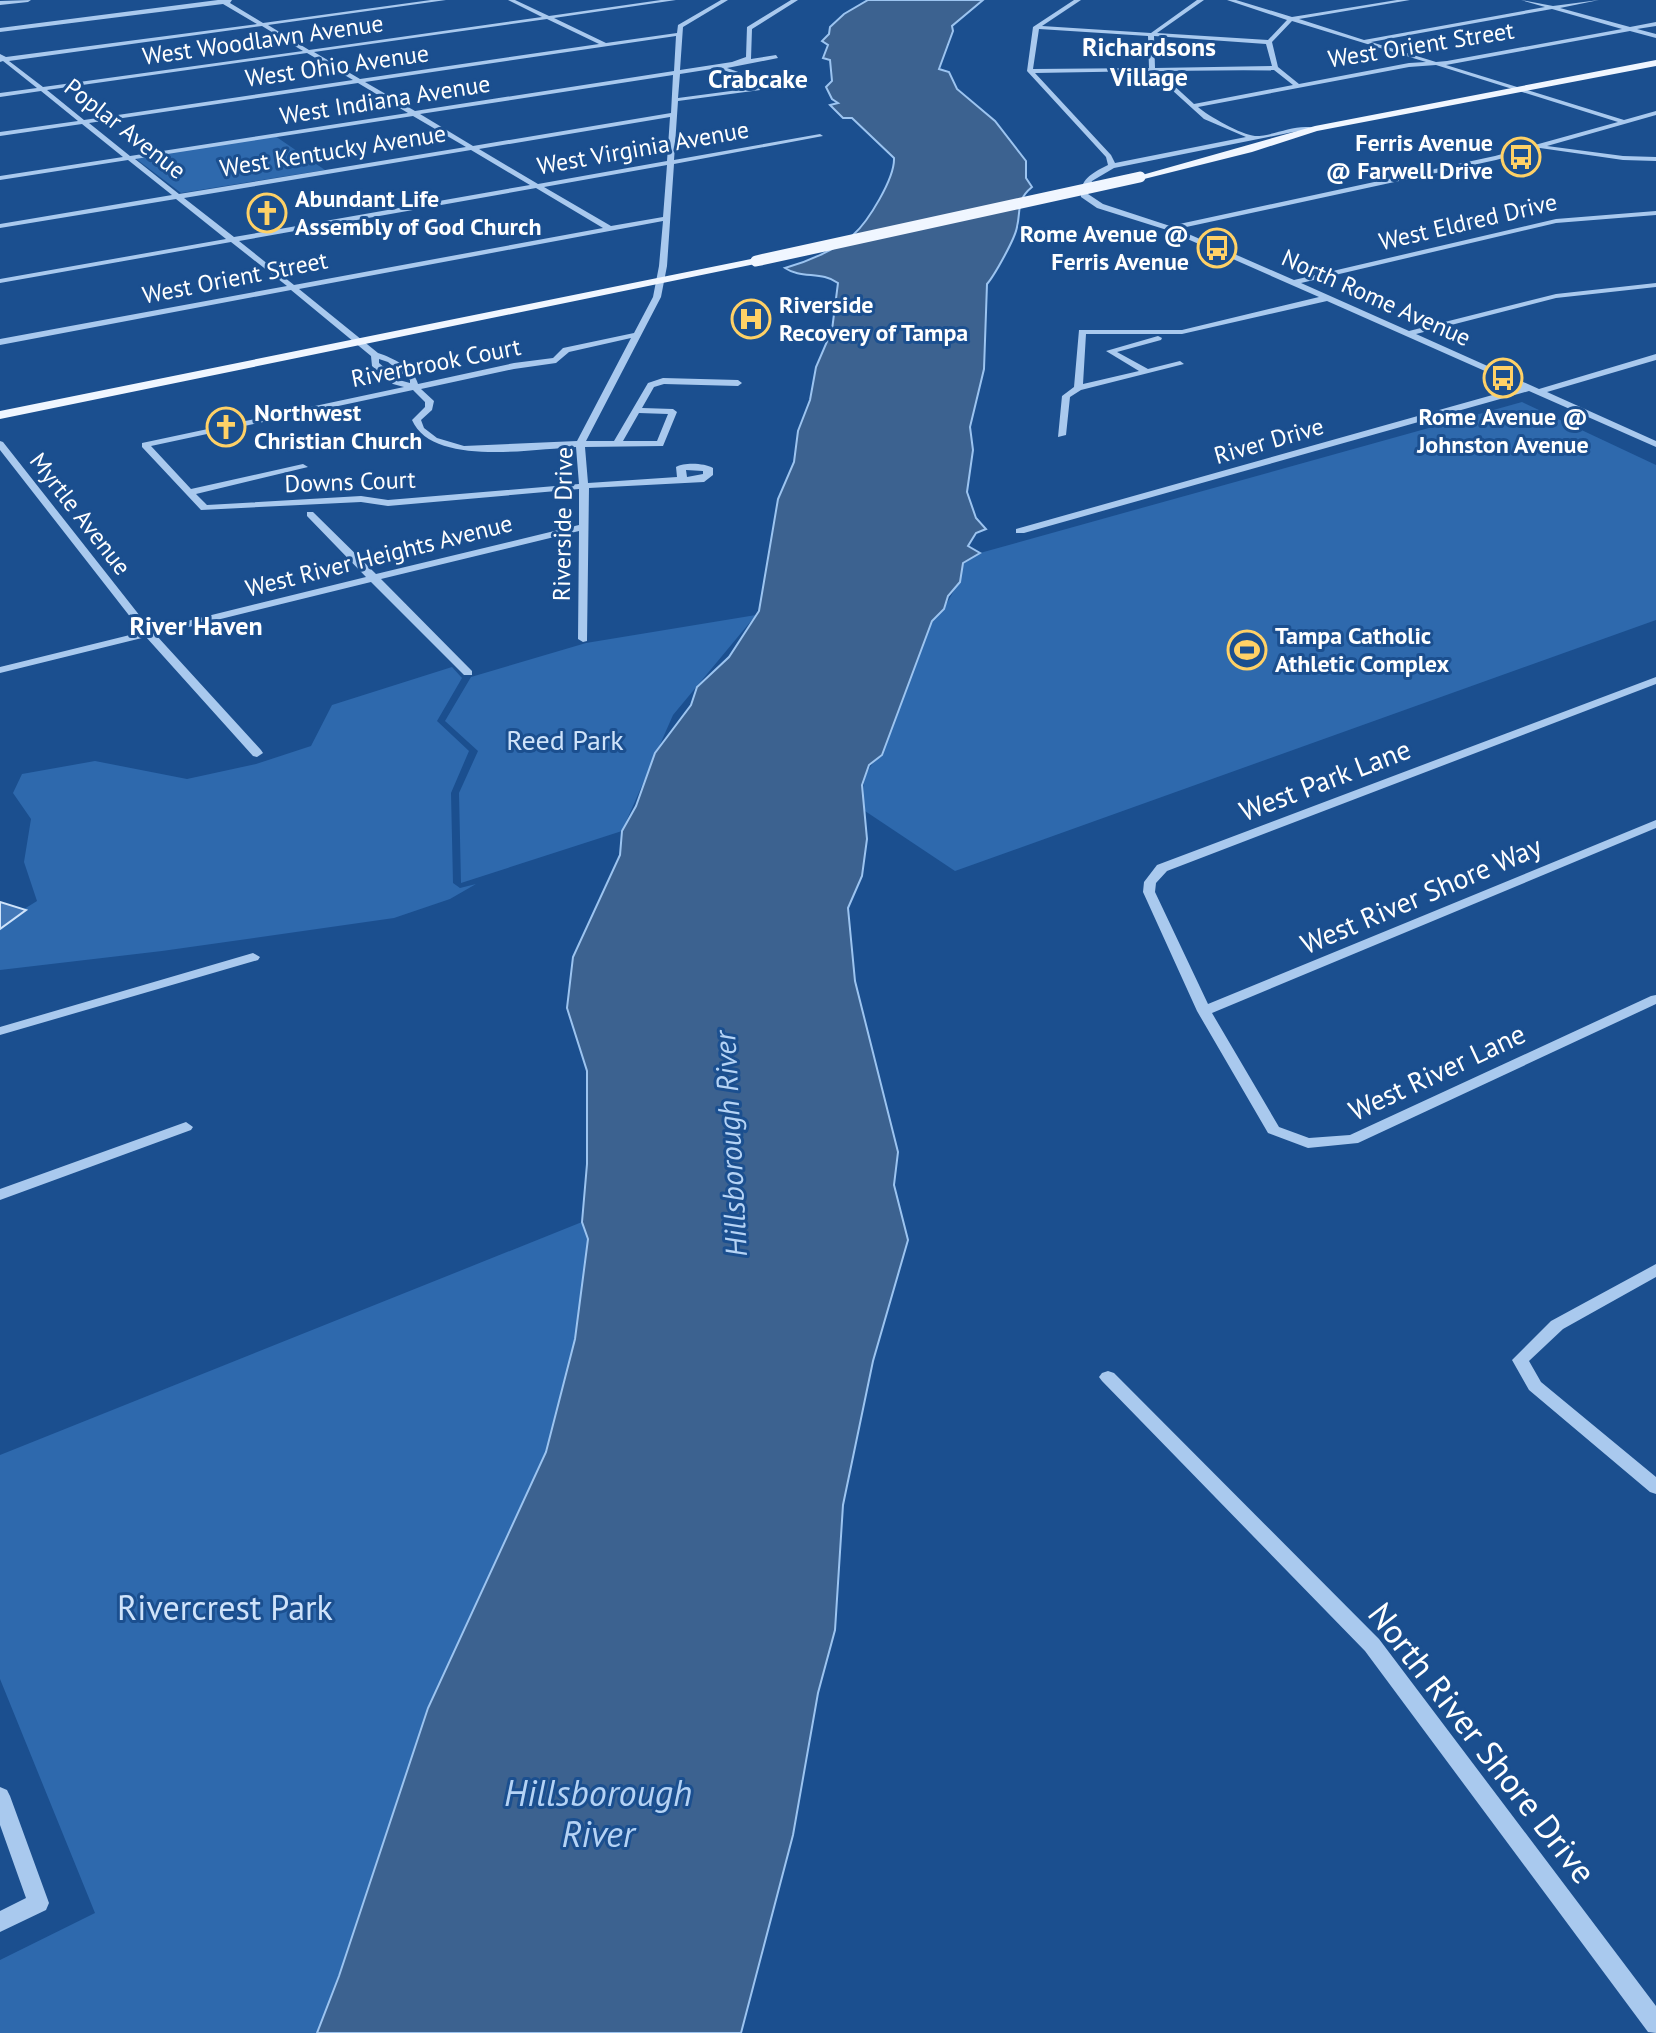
<svg xmlns="http://www.w3.org/2000/svg" width="1656" height="2033" font-family="'PT Sans',sans-serif">
	<style>
		.green { fill: #2e69ad }
		.water { fill: #3c6290; stroke: #9cc4f0; stroke-width: 2 }
		.building { fill: #4478b7; stroke: #cfe3fa; stroke-width: 2 }
		.lines { fill: none; stroke-linecap: round; stroke-linejoin: round }
		.minor { fill: #a9c9ee; fill-rule: evenodd }
		.major { fill: #f0f6ff; fill-rule: evenodd }
		.major-bridge { stroke: #f0f6ff; stroke-width: 11 }
		.labels { text-anchor: middle; stroke-width: 6; stroke-linejoin: round; paint-order: stroke }
		.far-street-label { font-size: 24px; fill: #fff; stroke: #1b4f8f }
		.far-poi-label { font-size: 24px; font-weight: bold; fill: #fff; stroke: #1b4f8f; text-anchor: start }
		.far-neighbourhood-label { font-size: 26px; font-weight: bold; fill: #fff; stroke: #1b4f8f }
		.park-label { font-size: 28px; fill: #cfe3fa; stroke: #1b4f8f }
		.street-label { font-size: 28px; fill: #fff; stroke: #1b4f8f }
		.water-label { font-size: 30px; font-style: italic; fill: #b5d3f5; stroke: #1b4f8f }
		.near-park-label { font-size: 34px; fill: #cfe3fa; stroke: #1b4f8f }
		.near-street-label { font-size: 34px; fill: #fff; stroke: #1b4f8f }
		.near-water-label { font-size: 36px; font-style: italic; fill: #b5d3f5; stroke: #1b4f8f }
	</style>
	<rect width="100%" height="100%" fill="#1b4f8f"/>
	<path class="green" d="M275,136L325,170L181,193L135,158Z
		M1522,402L1656,465V620L955,871L865,811C862,787 861,771 882,755L932,621C948,605 959,585 963,563L980,553Z
		M756,615L673,715L622,831L461,883L459,793L478,751L445,721L471,677L586,643Z
		M452,667L462,678L437,721L469,751L451,793L453,883L460,888L476,884L450,899L394,918L162,951L0,970V924L37,901L24,862L31,819L13,793L22,774L95,761L187,779L256,764L311,746L332,705Z
		M582,1222L588,1239L575,1339L546,1453L428,1708L339,1976L317,2033H0V1960L95,1913L0,1679V1455Z"/>
	<path class="water" d="M868,0H983L952,26L953,31L939,69L949,72L957,89L995,121L1026,161V178L1032,187C1016,200 1021,210 1017,227C1015,239 994,276 987,284L984,369L970,427L973,450L967,492L976,518L986,529L976,533L968,546L980,553L963,563L960,582L948,596L944,609L932,621L882,755L869,765L862,785L867,839L862,876L848,908L855,981L898,1152L894,1185L908,1240L873,1361L843,1505L835,1630L818,1693L793,1835L741,2033H317L339,1976L428,1708L546,1452L575,1339L588,1239L582,1222L587,1164V1071L567,1008L573,957L620,855L622,831L636,806L655,753L691,705L697,687L729,657L759,611L778,499L794,462L798,431L810,400L816,367L832,330L838,283C822,271 801,279 785,268C807,262 835,250 853,235C868,222 895,178 894,158L852,118H843L830,105L838,103L832,99L826,87L832,81L830,60L823,58L828,45L822,41L829,34L830,27L844,14Z"/>
	<path class="building" d="M0,902L26,910L0,929Z"/>
	<g class="lines">
		<path class="minor" d="M31,0L28,2L0,5V1Z
			M218,0H232L230,3L263,23L431,0H446L268,25L309,50L542,17L508,0H515L549,16L661,0H676L554,18L606,43L677,33L678,25L721,0H728L683,27L680,70L732,62L746,57L747,27L791,0H798L752,29L751,59L776,55L778,58L727,68L761,80L767,89L678,101L674,160L820,134L823,136L674,164L667,266L661,297L586,441H614L648,383L663,378L738,380L742,383L738,386L664,384L654,387L642,408L673,409L677,412L663,446L585,447L588,483L677,477L676,467C684,462 705,463 713,468V475L704,482L589,488L587,641L583,642L578,639L579,531L381,579L472,671V675H464L371,582L156,635L261,750L263,753L257,757L253,756L146,637L0,673V667L142,632L0,450V441L3,442L151,630L366,577L307,516V512H313L376,574L579,525V489L388,506L361,502L201,510L142,447V443L404,387L393,384L372,366L371,356L291,290L0,345V339L287,286L231,242L0,283V279L226,239L176,199L0,228V224L172,195L128,160L0,180V176L123,157L82,124L0,136V132L78,121L41,91L0,97V93L37,88L3,61L0,62V54L6,57L257,24L223,4L0,32V28ZM547,19L599,44L360,79L314,52ZM262,26L303,51L43,87L9,61ZM676,36L674,71L415,111L365,82ZM307,53L353,80L84,120L47,90ZM718,68L757,82L761,87L678,98L680,74ZM673,75L671,113L473,146L420,114ZM358,83L408,113L130,156L89,123ZM413,116L466,147L179,194L135,159ZM670,117L667,161L538,184L479,149ZM471,150L530,185L234,237L184,198ZM667,165L663,217L611,226L544,187ZM536,188L603,228L294,285L239,241ZM663,221L659,266L653,297L634,333L563,348L553,358L514,363L418,384C414,368 393,358 378,353L299,289ZM631,338L577,441L464,446L437,438L424,428L421,420L432,410L434,401L421,389L514,369L556,363L569,352ZM379,359L388,362L410,380V383L399,380L379,363ZM413,390L425,402V407L412,420C432,467 533,449 576,447L579,484L388,500L361,496L207,505L196,494L308,467L303,464L191,489L151,446ZM639,413L668,414L657,441H623ZM686,470L703,471V474L687,477Z
			M1074,0H1081L1042,26L1151,33L1197,0H1204L1157,33L1268,40L1287,20L1227,0H1236L1292,17L1397,0H1410L1299,19L1364,40L1545,7L1521,0L1553,6L1599,0L1560,8L1630,27L1656,22V26L1637,29L1656,34V38L1630,31L1446,65L1624,120L1656,111V115L1547,146L1623,156L1656,157V161L1623,160L1540,148L1496,160L1177,229L1294,280L1556,219L1656,211V215L1556,223L1301,283L1409,331L1556,294L1656,283V287L1556,298L1416,334L1539,389L1656,354V360L1547,392L1656,441V447L1529,391L1024,533H1016V529L1521,387L1327,301L1182,334H1086L1083,384L1139,371L1106,351L1158,336L1162,338L1161,340L1117,352L1148,369L1180,361L1184,364L1081,390L1070,397L1066,435L1058,437L1062,396L1074,387L1079,330H1182L1319,297L1167,230L1097,208L1081,197C1079,179 1094,172 1108,165L1106,157L1027,71L1033,27ZM1552,9L1622,29L1447,61L1436,62L1371,42ZM1292,21L1426,62L1409,63L1299,84L1278,67L1272,42ZM1039,29L1148,36L1149,68L1033,69ZM1154,36L1266,44L1272,66L1155,68ZM1436,65L1618,122L1495,156L1170,226L1103,204L1088,194L1092,181L1114,168L1293,132L1318,129C1297,122 1276,136 1255,136C1242,135 1208,116 1198,107L1409,67ZM1274,70L1293,85L1194,104L1158,71ZM1151,71L1204,119L1246,137L1115,163L1111,155L1035,73Z
			M1656,677V684L1167,871L1156,883L1155,892L1208,1004L1656,820V828L1212,1013L1279,1127L1309,1138L1350,1135L1651,996L1656,995V1004L1358,1143L1308,1148L1268,1133L1197,1011L1143,892L1144,882L1157,865Z
			M253,953L260,957L258,960L0,1035V1027Z
			M186,1122L193,1127L191,1130L0,1200V1189Z
			M1656,1264V1277L1563,1329L1529,1361L1541,1382L1656,1477V1494L1650,1492L1529,1390L1512,1360L1551,1321Z
			M1108,1371L1114,1373L1379,1639L1656,2006V2033L1648,2032L1365,1651L1102,1381L1099,1377L1102,1373Z
			M0,1787L7,1790L10,1796L49,1903L46,1910L0,1932V1911L26,1898L0,1825Z"/>
		<path class="major" d="M1656,60V66L1317,131L1252,152L1140,180L1135,177L1315,126Z
			M756,258L761,261L760,263L0,419V411Z"/>
		<path class="major-bridge" d="M756,261L1140,177"/>
	</g>
	<defs>
		<symbol id="bus-ring" viewBox="-11 -11 22 22"><circle r="9.5" fill="#1b4f8f" stroke="#ffd166" stroke-width="1.5"/><path d="M-5-6H5V4H4V6H2V4H-2V6H-4V4H-5ZM-3.5-4V0h7V-4ZM-3.5 1.2v1.5H-2V1.2ZM2 1.2v1.5H3.5V1.2Z" fill="#ffd166"/></symbol>
		<symbol id="church-ring" viewBox="-11 -11 22 22"><circle r="9.5" fill="#1b4f8f" stroke="#ffd166" stroke-width="1.5"/><path d="M-1.2-6h2.4v3.5h3.3v2.4h-3.3V6h-2.4V-.1h-3.3v-2.4h3.3Z" fill="#ffd166"/></symbol>
		<symbol id="hospital-ring" viewBox="-11 -11 22 22"><circle r="9.5" fill="#1b4f8f" stroke="#ffd166" stroke-width="1.5"/><path d="M-5-5h3v3.5h4V-5h3V5h-3V1.5h-4V5h-3Z" fill="#ffd166"/></symbol>
		<symbol id="stadium-ring" viewBox="-11 -11 22 22"><circle r="9.5" fill="#1b4f8f" stroke="#ffd166" stroke-width="1.5"/><path d="M0-5a6.5 5 0 1 0 0 10a6.5 5 0 1 0 0-10ZM-3.5-1.8h7v3.6h-7Z" fill="#ffd166"/></symbol>
	</defs>
	<g fill-rule="evenodd">
		<use href="#bus-ring" x="1499" y="135" width="44" height="44"/>
		<use href="#church-ring" x="245" y="191" width="44" height="44"/>
		<use href="#bus-ring" x="1195" y="226" width="44" height="44"/>
		<use href="#hospital-ring" x="729" y="297" width="44" height="44"/>
		<use href="#bus-ring" x="1481" y="356" width="44" height="44"/>
		<use href="#church-ring" x="204" y="405" width="44" height="44"/>
		<use href="#stadium-ring" x="1225" y="628" width="44" height="44"/>
	</g>
	<g class="labels">
		<g class="far-street-label">
			<text transform="translate(263 40) rotate(-8)" y="8">West Woodlawn Avenue</text>
			<text transform="translate(1421 45) rotate(-9)" y="8">West Orient Street</text>
			<text transform="translate(337 66) rotate(-8)" y="8">West Ohio Avenue</text>
			<text transform="translate(385 100) rotate(-9)" y="8">West Indiana Avenue</text>
			<text transform="translate(125 129) rotate(38)" y="8">Poplar Avenue</text>
			<text transform="translate(643 148) rotate(-10)" y="8">West Virginia Avenue</text>
			<text transform="translate(333 151) rotate(-9)" y="8">West Kentucky Avenue</text>
			<text transform="translate(1468 222) rotate(-13)" y="8">West Eldred Drive</text>
			<text transform="translate(235 278) rotate(-11)" y="8">West Orient Street</text>
			<text transform="translate(1376 298) rotate(24)" y="8">North Rome Avenue</text>
			<text transform="translate(436 363) rotate(-11)" y="8">Riverbrook Court</text>
			<text transform="translate(1269 441) rotate(-16)" y="8">River Drive</text>
			<text transform="translate(350 482) rotate(-2)" y="8">Downs Court</text>
			<text transform="translate(80 514) rotate(52)" y="8">Myrtle Avenue</text>
			<text transform="translate(563 524) rotate(-89)" y="8">Riverside Drive</text>
			<text transform="translate(379 556) rotate(-14)" y="8">West River Heights Avenue</text>
		</g>
		<g class="far-poi-label">
			<text x="1493" y="151" text-anchor="end">Ferris Avenue<tspan x="1493" dy="28">@ Farwell Drive</tspan></text>
			<text x="295" y="207">Abundant Life<tspan x="295" dy="28">Assembly of God Church</tspan></text>
			<text x="1189" y="242" text-anchor="end">Rome Avenue @<tspan x="1189" dy="28">Ferris Avenue</tspan></text>
			<text x="779" y="313">Riverside<tspan x="779" dy="28">Recovery of Tampa</tspan></text>
			<text x="254" y="421">Northwest<tspan x="254" dy="28">Christian Church</tspan></text>
			<text x="1503" y="425" text-anchor="middle">Rome Avenue @<tspan x="1503" dy="28">Johnston Avenue</tspan></text>
			<text x="1275" y="644">Tampa Catholic<tspan x="1275" dy="28">Athletic Complex</tspan></text>
		</g>
		<g class="far-neighbourhood-label">
			<text x="1149" y="56">Richardsons<tspan x="1149" dy="30">Village</tspan></text>
			<text x="758" y="88">Crabcake</text>
			<text x="196" y="635">River Haven</text>
		</g>
		<g class="park-label">
			<text x="565" y="750">Reed Park</text>
		</g>
		<g class="street-label">
			<text transform="translate(1325 780) rotate(-21)" y="10">West Park Lane</text>
			<text transform="translate(1421 895) rotate(-23)" y="10">West River Shore Way</text>
			<text transform="translate(1437 1072) rotate(-25)" y="10">West River Lane</text>
		</g>
		<g class="water-label">
			<text transform="translate(731 1144) rotate(-93)" y="10">Hillsborough River</text>
		</g>
		<g class="near-park-label">
			<text x="225" y="1620">Rivercrest Park</text>
		</g>
		<g class="near-street-label">
			<text transform="translate(1482 1743) rotate(52)" y="12">North River Shore Drive</text>
		</g>
		<g class="near-water-label">
			<text x="598" y="1806">Hillsborough<tspan x="598" dy="41">River</tspan></text>
		</g>
	</g>
</svg>
